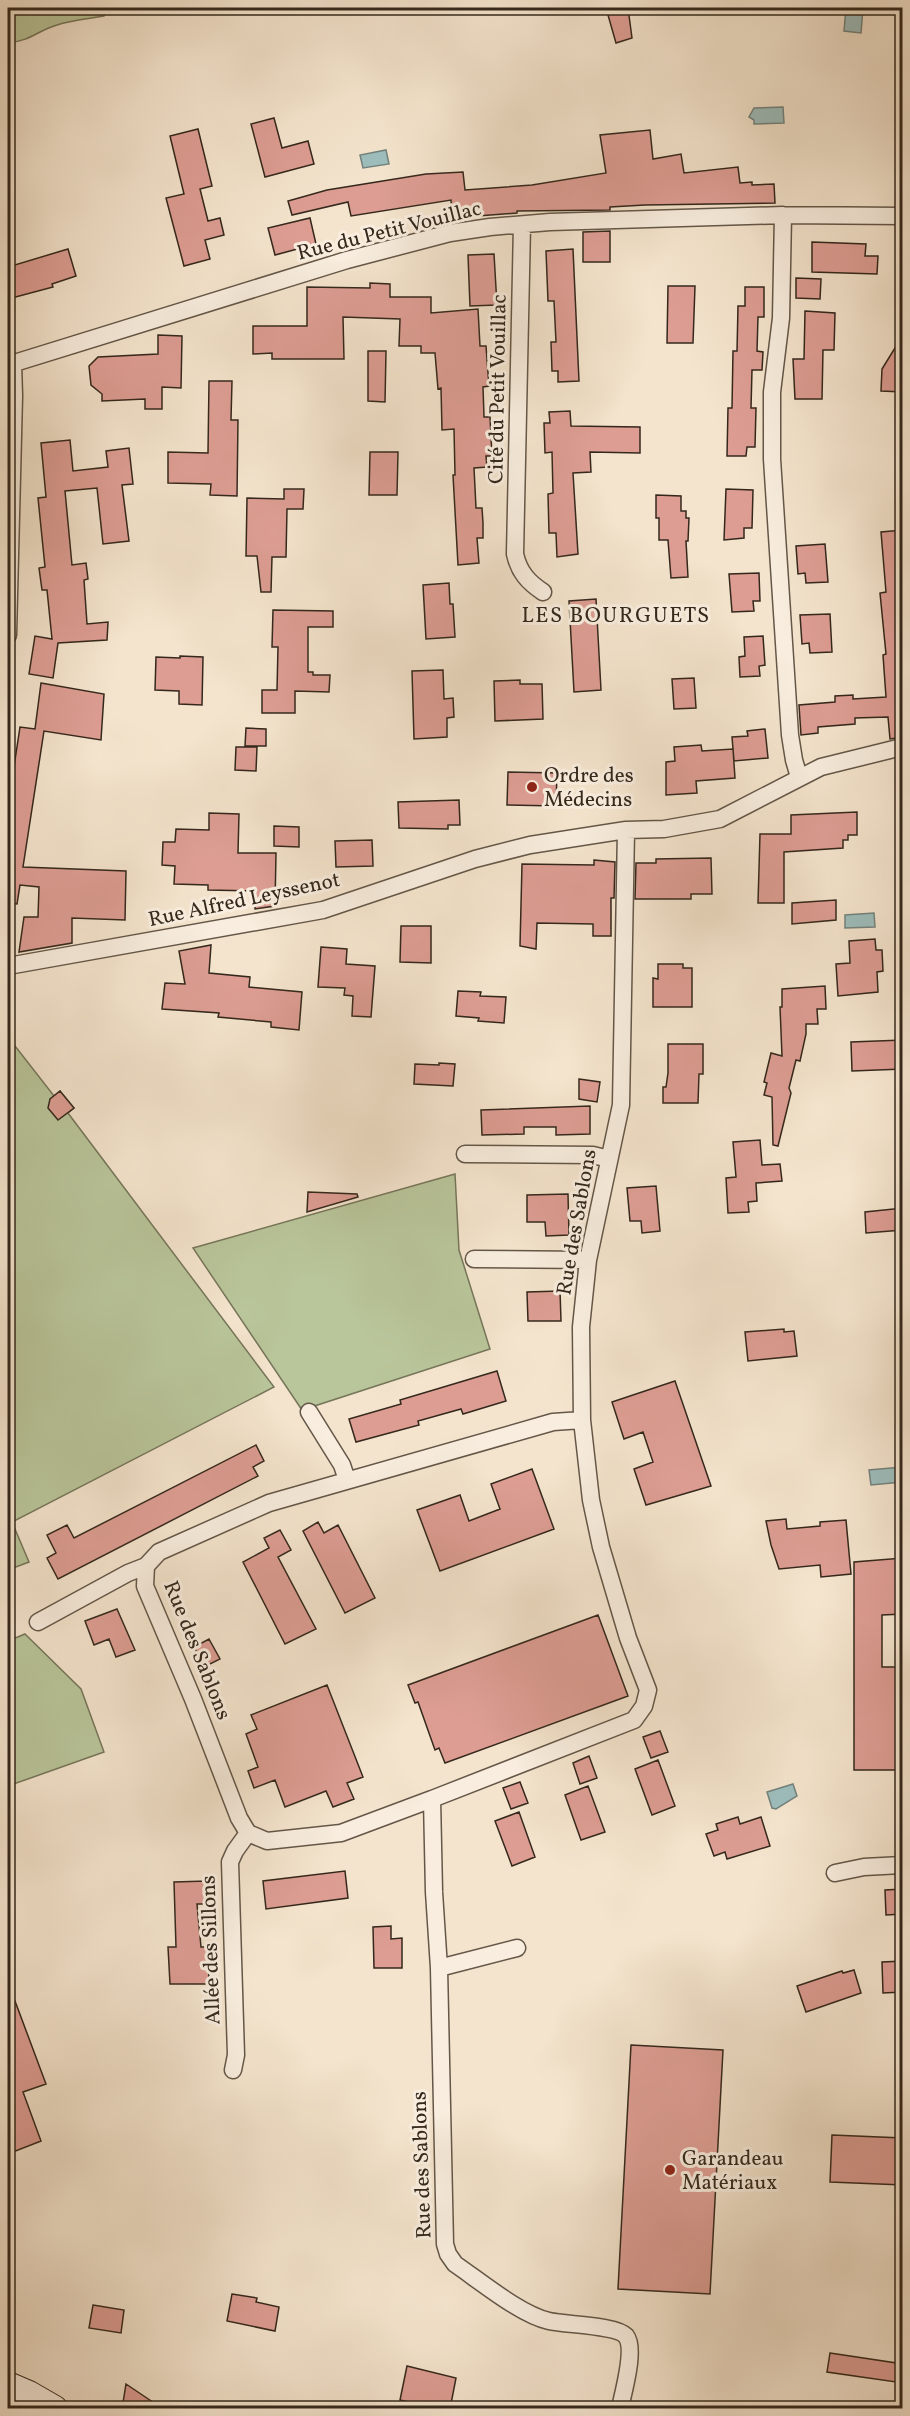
<svg xmlns="http://www.w3.org/2000/svg" width="910" height="2416" font-family="Vollkorn,serif">
	<style>
		.green { fill: #b9c59a; stroke: #76765b; stroke-width: 1.5 }
		.water { fill: #9dbebd; stroke: #73827d; stroke-width: 1.5 }
		.building { fill: #dd9d93; stroke: #34281c; stroke-width: 1.5 }
		.lines { fill: none; stroke-linecap: round; stroke-linejoin: round }
		.street-casing { stroke: #645748; stroke-width: 19 }
		.secondary-casing { stroke: #34281c; stroke-width: 26 }
		.street { stroke: #f8edde; stroke-width: 16 }
		.secondary { stroke: #f8edde; stroke-width: 24 }
		.poi-dot { fill: #8f2418; stroke: #f8edde; stroke-width: 2 }
		.labels { text-anchor: middle; stroke-width: 6; stroke-linejoin: round; paint-order: stroke }
		.street-label { font-size: 21px; fill: #34281c; stroke: #f8edde }
		.poi-label { font-size: 21px; fill: #34281c; stroke: #f8edde; text-anchor: start }
		.neighbourhood-label { font-size: 22px; letter-spacing: 1.5px; fill: #34281c; stroke: #f8edde }
	</style>
	<rect width="100%" height="100%" fill="#f4e4cd"/>
	<filter id="stains"><feTurbulence type="fractalNoise" baseFrequency=".00333" numOctaves="4"/><feColorMatrix values="0 0 0 0 .2 0 0 0 0 .09 0 0 0 0 .02 0 0 0 .5 -.17"/></filter>
	<radialGradient id="worn" r=".72"><stop offset=".6" stop-color="#630" stop-opacity="0"/><stop offset="1" stop-color="#630" stop-opacity=".3"/></radialGradient>
	<path class="green" d="M8,8H106L104,16C88,19 72,20 57,25C37,31 30,41 8,43Z
		M8,1037L54,1096L60,1091L74,1108L68,1113L274,1387L12,1522L29,1562L8,1570Z
		M455,1174L459,1250L490,1349L302,1410L193,1248Z
		M25,1634L81,1689L104,1752L8,1786V1641Z"/>
	<path class="water" d="M846,8H863L861,33L844,31Z
		M783,107L784,123L754,124V120L749,117L754,108Z
		M386,150L389,164L363,168L360,155Z
		M874,913L875,927L845,928V915Z
		M902,1467V1482L871,1485L869,1470Z
		M793,1784L797,1796L776,1809L772,1808L767,1792Z"/>
	<path class="building" d="M606,8H628L632,38L616,43Z
		M274,118L282,148L308,141L314,164L265,177L251,124Z
		M198,129L212,186L200,189L208,221L220,218L224,235L205,240L210,259L184,266L166,198L184,194L170,136Z
		M650,130L653,159L681,154L684,173L738,167L740,183L752,182V185L774,184L775,203L645,205L610,207V210L517,211V213L452,218L451,200L351,216L348,202L292,215L288,201L327,190L426,174L463,172L465,190L532,185L606,173L600,135Z
		M310,218L316,244L275,255L268,228Z
		M610,231V262H583V232Z
		M812,242L866,244L865,256H878L877,274L812,272Z
		M68,249L76,276L52,284L53,287L8,299V267Z
		M573,249L579,381L558,382V371H552L551,342H556L554,301H548L546,251Z
		M494,254L497,305L470,306L468,255Z
		M796,278L821,279L820,299L796,298Z
		M370,283L390,284V297H431V313L478,309L480,346H486L489,386L483,387L484,417H490L492,456H486L487,467L474,468L476,508H482L483,523V538H477L479,563L458,565L453,475H455L454,429L442,430L441,388L438,389L435,353H421V346H399L400,319L343,317L344,359H272V353L253,354V326H307V287L370,288Z
		M668,286H695L693,343H667Z
		M745,287H764V317H758L757,351L763,352L762,370H752L751,408H756L755,447H747L746,456H727L728,408H732L733,351H737L738,306H745Z
		M805,311L835,313L834,350H823L822,399H795L793,359H804Z
		M158,335L182,336L181,388L162,387V409H145V399L102,401V394L91,385L89,366L98,357L158,354Z
		M903,335V392L881,391L882,369Z
		M368,351H386L385,402L368,401Z
		M209,381H232L231,420H238L237,496L210,495L211,484L168,483V452L208,453Z
		M570,411L571,426L640,427V453L590,452L591,472L573,473L578,554L557,557L556,533H549L548,494L553,493L552,452L545,453L544,423H550L549,412Z
		M70,440L73,471L108,467L106,451L129,448L133,484L122,485L129,541L103,544L97,488L65,491L72,565L86,563L88,579L84,580L87,624L108,622L107,640L58,643L53,678L29,674L35,636L52,639L47,590H42L39,568L45,567L38,498L46,497L41,443Z
		M370,452H398L397,495H369Z
		M284,489H304L303,509H287L286,557H272L271,592H261L257,556H246L247,498L284,499Z
		M726,489L753,490L752,528H744V538L724,540Z
		M656,495L681,496V511H686V518H689L688,541H686L688,577L671,578L668,540H659V518H656Z
		M903,530V737L890,739L888,717L855,718V724L818,727V733L801,735L799,705L835,702V696L853,695V699L886,697L883,655L886,654L880,593L886,592L881,532Z
		M825,544L828,582L806,583L805,573L798,574L796,546Z
		M759,573L760,601H753L754,611L732,612L729,574Z
		M449,583L450,604H453L455,637L426,639L423,585Z
		M596,599L601,690L574,692L569,601Z
		M273,610L333,611V627H308V672H313V675H330L329,692L295,691V713H262V690H277L278,647H272Z
		M830,614L832,652L810,653L809,643L802,644L800,615Z
		M763,636L765,665L759,666L760,676L740,677L739,657L745,656L744,637Z
		M180,656L203,657L202,705L179,704V691L155,690L156,657L180,658Z
		M443,670L444,699L453,698L454,717L447,718V737L414,739L412,671Z
		M694,678L696,708L674,709L672,679Z
		M520,680V684H542L543,719L495,721L494,681Z
		M41,683L104,694L101,740L44,731L23,867L126,871L125,920L72,918V943L19,952L24,917H38L39,887L20,885L17,904L8,903V806L20,727L35,729Z
		M246,728L266,729V746H245Z
		M765,729L768,758L734,761L732,737L748,736L747,731Z
		M701,745L702,751L733,749L735,778L696,781L697,793L666,795V762L675,761L674,747Z
		M236,747H257L256,771L235,770Z
		M508,772L557,773L556,806L507,805Z
		M459,800L460,825H448V829L399,828L398,802Z
		M857,812V835H848V840H843V848L784,852V903H758L760,834H791V815Z
		M209,813L239,814L238,853H276L275,906L255,909V891L208,890V885L174,884L175,866L162,865L163,842H175L176,829L209,830Z
		M274,826L299,827V847L274,846Z
		M372,840L373,866L336,867L335,841Z
		M711,858L712,894H691V899H635L636,863H656V859Z
		M594,860L615,862L614,898H611V936H593V924L537,923L536,949L520,946L522,864L594,865Z
		M836,900V920L792,924V903Z
		M401,926H431V963L400,962Z
		M875,939L876,950H882L883,971L877,972L878,992L838,996L836,964L850,963L849,941Z
		M211,945L209,973L250,977L249,987L302,992L299,1030L271,1027V1022L218,1017L219,1013L162,1009L165,983L185,984L179,951Z
		M321,947L347,949L346,964L375,966L371,1017L352,1016L353,996L344,995L345,988L318,987Z
		M658,964H683V968H692V1007H653V978L658,979Z
		M825,986L826,1009H817L818,1024H806V1034L800,1061L796,1060L789,1088L791,1093L778,1146L773,1145L772,1097L764,1095L767,1083L764,1082L771,1053L782,1056L780,1007H782V989Z
		M458,991L481,992L480,996L506,997L504,1023L478,1021L479,1018L456,1016Z
		M903,1040V1069L852,1071L851,1042Z
		M668,1044H703V1074H699L698,1103H663V1087H666L668,1073Z
		M439,1063L455,1064L453,1086L414,1084L415,1064L439,1065Z
		M579,1079L600,1082L597,1102L579,1099Z
		M60,1091L74,1108L58,1120L48,1108L50,1099Z
		M590,1106V1134L556,1135V1127H524V1134L482,1135L481,1110Z
		M760,1140L762,1165L780,1164L782,1181L756,1183L757,1201L748,1202L749,1212L728,1213L726,1178L736,1177L733,1142Z
		M656,1186L660,1231L642,1233L641,1221H630L627,1188Z
		M308,1192L357,1194L358,1197L307,1212Z
		M568,1194L569,1235L546,1236L545,1222H527V1195Z
		M903,1208V1230L866,1233L865,1212Z
		M560,1291L561,1321H528L527,1292Z
		M784,1329V1332L794,1331L797,1356L748,1361L745,1332Z
		M497,1371L506,1401L463,1414L461,1409L418,1421L419,1425L356,1442L349,1419L401,1404L400,1400Z
		M675,1381L711,1486L646,1505L634,1469L653,1462L643,1432L624,1439L612,1402Z
		M256,1445L264,1461L253,1467L258,1476L58,1579L47,1558L56,1553L47,1535L67,1525L74,1538Z
		M532,1469L554,1529L440,1571L417,1510L460,1495L469,1521L500,1509L491,1484Z
		M786,1519L787,1529L820,1526V1522L846,1520L851,1574L821,1577L820,1565L779,1569L771,1545L766,1521Z
		M318,1522L324,1533L338,1525L375,1598L345,1613L303,1531Z
		M280,1530L291,1550L278,1557L316,1629L285,1644L243,1562L269,1548L264,1538Z
		M903,1558V1614L882,1615V1667H903V1770H854V1562Z
		M117,1609L135,1650L116,1657L109,1639L94,1645L85,1621Z
		M598,1615L628,1696L445,1763L439,1748L435,1750L418,1702L415,1703L408,1685Z
		M209,1639L220,1659L204,1667L194,1647Z
		M327,1685L363,1777L347,1783L354,1799L333,1807L326,1791L285,1807L275,1780L254,1788L248,1771L258,1767L246,1734L257,1729L251,1715Z
		M660,1731L668,1752L651,1758L643,1737Z
		M589,1756L597,1778L580,1784L573,1763Z
		M658,1760L675,1806L652,1815L635,1769Z
		M520,1782L528,1803L511,1809L503,1788Z
		M588,1786L605,1832L581,1840L565,1795Z
		M519,1812L535,1857L512,1866L495,1821Z
		M738,1817L740,1824L761,1817L770,1846L727,1859L725,1852L714,1856L706,1834L718,1830L716,1824Z
		M345,1871L348,1898L266,1909L263,1881Z
		M207,1881V1904H197L201,1947H208L209,1984H170L168,1947H176L174,1882Z
		M903,1889V1914L886,1915L885,1890Z
		M391,1926V1939L402,1938V1968H374L373,1927Z
		M903,1961V1992L883,1993L882,1962Z
		M854,1970L861,1993L806,2012L797,1986L842,1971L843,1973Z
		M8,1985H9L46,2084L23,2092L41,2141L8,2154Z
		M631,2045L723,2050L710,2294L618,2289Z
		M832,2135L903,2138V2185L830,2182Z
		M232,2294L257,2298L256,2302L279,2307L275,2331L227,2321Z
		M93,2305L124,2310L121,2333L89,2328Z
		M830,2353L903,2364V2383L827,2372Z
		M407,2366L456,2378L450,2409H425L426,2406L400,2400Z
		M126,2384L163,2409H122Z"/>
	<g class="lines">
		<defs>
			<path id="street" d="M783,215L781,318L772,392V459L790,735L794,760L799,777
				M522,225L515,554C519,572 528,582 543,592
				M8,365L347,260L450,233L490,227L550,222L783,215L902,216
				M8,635L14,396L13,363
				M8,966L323,910L475,859L530,845L626,830L664,829L720,819L821,767L902,747
				M465,1154L593,1155L609,1159
				M474,1259L588,1260
				M309,1412L342,1465L347,1480
				M38,1622L128,1573L146,1566
				M432,1799L341,1833L267,1841L248,1833L239,1818L193,1699L145,1586L146,1566L159,1552L269,1503L553,1422L582,1420
				M835,1873L864,1867L902,1865
				M439,1968L517,1948
				M233,2070L236,2055L230,1862L235,1851L248,1833
				M620,2408C623,2393 636,2349 626,2336C616,2325 566,2325 549,2321C521,2315 480,2281 455,2264L448,2254L445,2244L439,1968L434,1892L432,1799L634,1720L644,1706L648,1690L628,1638L601,1547L591,1500L582,1420L581,1327L588,1260L621,1105L626,830"/>
			<path id="secondary" d="M8,2384L29,2393L55,2408"/>
		</defs>
		<use href="#street" class="street-casing"/>
		<use href="#secondary" class="secondary-casing"/>
		<use href="#street" class="street"/>
		<use href="#secondary" class="secondary"/>
	</g>
	<g class="poi-dot">
		<circle cx="532" cy="787" r="6"/>
		<circle cx="670" cy="2170" r="6"/>
	</g>
	<g class="labels">
		<g class="street-label">
			<text transform="translate(389 230) rotate(-14)" y="7">Rue du Petit Vouillac</text>
			<text transform="translate(497 389) rotate(-89)" y="7">Cité du Petit Vouillac</text>
			<text transform="translate(244 899) rotate(-12)" y="7">Rue Alfred Leyssenot</text>
			<text transform="translate(576 1222) rotate(-80)" y="7">Rue des Sablons</text>
			<text transform="translate(198 1650) rotate(68)" y="7">Rue des Sablons</text>
			<text transform="translate(210 1950) rotate(-92)" y="7">Allée des Sillons</text>
			<text transform="translate(421 2165) rotate(-92)" y="7">Rue des Sablons</text>
		</g>
		<g class="poi-label">
			<text x="544" y="782">Ordre des<tspan x="544" dy="24">Médecins</tspan></text>
			<text x="682" y="2165">Garandeau<tspan x="682" dy="24">Matériaux</tspan></text>
		</g>
		<g class="neighbourhood-label">
			<text x="616" y="622">LES BOURGUETS</text>
		</g>
	</g>
	<rect width="910" height="2416" fill="none" stroke="#f4e4cd" stroke-width="30"/>
	<rect x="9" y="9" width="892" height="2398" fill="none" stroke="#34281c" stroke-width="3"/>
	<rect x="15" y="15" width="880" height="2386" fill="none" stroke="#34281c" stroke-width="1.5"/>
	<rect width="100%" height="100%" filter="url(#stains)"/>
	<rect width="100%" height="100%" fill="url(#worn)"/>
</svg>
